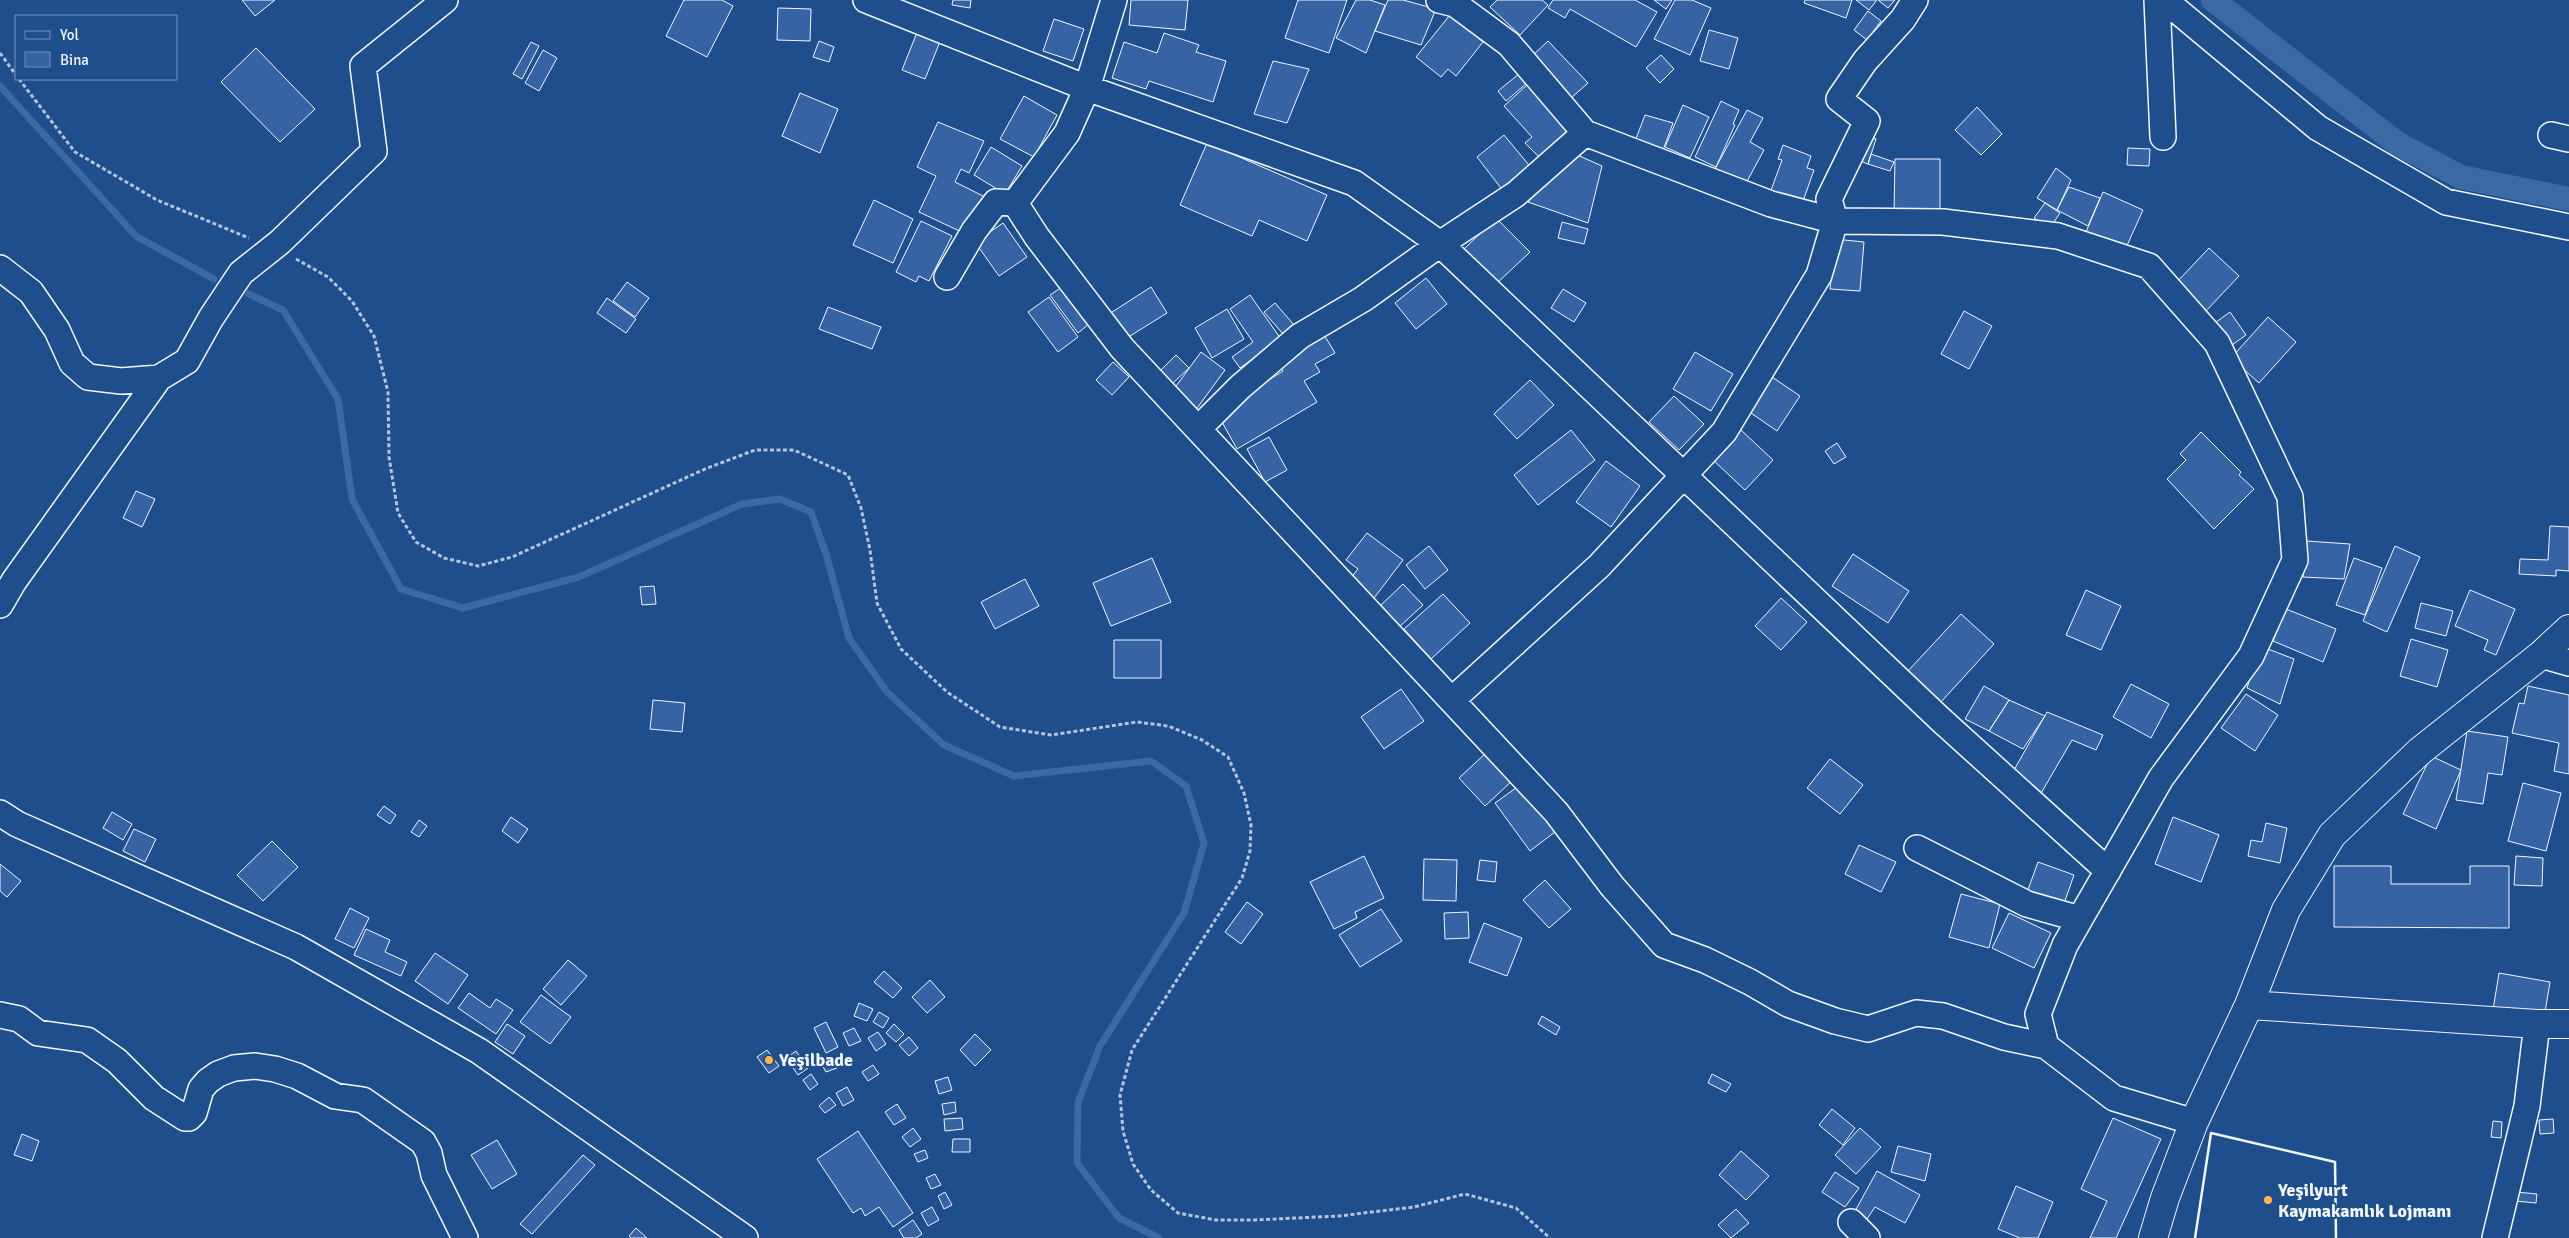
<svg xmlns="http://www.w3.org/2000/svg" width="2569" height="1238" font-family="Signika,sans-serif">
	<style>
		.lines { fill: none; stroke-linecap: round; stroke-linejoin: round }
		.stream { stroke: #3b69a3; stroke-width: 7 }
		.canal { stroke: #3b69a3; stroke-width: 24 }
		.building { fill: #3563a3; stroke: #f2f6ff }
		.minor-casing { stroke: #f2f6ff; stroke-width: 28 }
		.major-casing { stroke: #f2f6ff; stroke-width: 30 }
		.path { stroke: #b3c4dc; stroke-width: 3; stroke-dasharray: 4 2.5; stroke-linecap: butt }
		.minor { stroke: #1f4e8c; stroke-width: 25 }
		.major { stroke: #1f4e8c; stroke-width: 28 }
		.wall { stroke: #f2f6ff; stroke-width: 2.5 }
		.poi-dot { fill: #ffb74d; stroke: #1f4e8c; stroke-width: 2 }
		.labels { text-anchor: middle; stroke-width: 4; stroke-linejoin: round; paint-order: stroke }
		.poi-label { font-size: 18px; font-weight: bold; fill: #f2f6ff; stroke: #1f4e8c; text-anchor: start }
	</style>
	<rect width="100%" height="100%" fill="#1f4e8c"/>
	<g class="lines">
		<path class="stream" d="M0,86L136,236L214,279
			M249,294L283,310L338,399L352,499L401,589L463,608L579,577L742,504L780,499L811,512L826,554L849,638L887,692L944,745L1014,776L1151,761L1186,786L1204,843L1184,913L1100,1046L1078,1102L1077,1163L1119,1218L1159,1238"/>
		<path class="canal" d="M2213,0L2398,144L2461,177L2569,199"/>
	</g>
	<path class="building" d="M242,0H275L255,16Z
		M684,0H722L733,6L707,57L666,36Z
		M953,0H971L970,8L952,5Z
		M1131,0H1188L1185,30L1129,25Z
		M1298,0H1347L1329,53L1285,38Z
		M1356,0H1370L1385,5L1366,53L1336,38Z
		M1388,0H1403L1436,9L1421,45L1375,31Z
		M1497,0H1542L1548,5L1520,35L1490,7Z
		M1553,0H1635L1657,12L1636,47L1570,9L1565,18L1548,8Z
		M1654,0H1672L1666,9Z
		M1675,0H1692L1711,8L1690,55L1654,39Z
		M1805,0H1852L1846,18L1804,3Z
		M1856,0H1877L1869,10Z
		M1878,0H1895L1888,8Z
		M778,8L811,9L810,41L777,40Z
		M1868,11L1881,21L1867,40L1854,30Z
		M1450,15L1483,42L1456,76L1448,69L1441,77L1416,57Z
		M1054,19L1084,29L1073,61L1043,51Z
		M918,30L941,39L925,79L902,70Z
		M1709,30L1738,38L1729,69L1700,61Z
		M1164,33L1199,45L1196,52L1226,61L1213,102L1149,81L1146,89L1112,78L1124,42L1157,53Z
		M819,41L834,47L829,62L813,57Z
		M1548,41L1588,83L1570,99L1531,57Z
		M531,42L539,46L522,79L513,74Z
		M256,48L315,109L280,142L221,82Z
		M543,50L557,58L539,91L525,83Z
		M1661,55L1674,69L1660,83L1646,68Z
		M1273,61L1309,69L1287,123L1254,114Z
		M1520,73L1528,82L1506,101L1498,91Z
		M1528,84L1578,136L1555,157L1547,150L1539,157L1525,143L1532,137L1504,106Z
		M800,93L838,109L820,153L782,136Z
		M1024,96L1057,115L1034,157L1000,139Z
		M1721,101L1739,110L1733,124L1735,125L1716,167L1695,157Z
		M1683,105L1709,117L1690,158L1665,147Z
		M1977,107L2002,134L1981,155L1955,130Z
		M1747,110L1763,118L1750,142L1764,150L1745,185L1715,169Z
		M1645,115L1673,123L1662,153L1635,141Z
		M938,122L984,141L969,173L961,169L955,182L985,197L968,235L919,212L936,176L917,167Z
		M1504,135L1533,170L1504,192L1477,157Z
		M1863,135L1876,139L1868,164L1855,159Z
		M1207,143L1327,195L1307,241L1259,220L1252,236L1180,205Z
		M1783,145L1811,156L1807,168L1814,170L1802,204L1770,193L1782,160L1778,159Z
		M991,147L1022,166L1005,194L974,175Z
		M2128,148L2150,149L2149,166L2127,165Z
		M1575,154L1602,166L1588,223L1528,202L1544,181Z
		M1871,154L1894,162L1890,171L1868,164Z
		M1895,159H1940V215L1894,214Z
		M2056,168L2071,180L2057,210L2037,198Z
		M2069,187L2100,198L2088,226L2057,210Z
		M2103,192L2143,210L2125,250L2086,232Z
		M874,200L913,219L893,263L853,245Z
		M2045,203L2060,213L2050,228L2034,218Z
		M1496,218L1530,252L1496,284L1463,250Z
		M921,221L952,236L929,281L919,276L916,282L896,272Z
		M1562,222L1588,229L1584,244L1558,238Z
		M1003,223L1027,257L999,276L975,242Z
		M1835,239L1864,242L1860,291L1830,289Z
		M2209,248L2239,276L2206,311L2176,283Z
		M1426,278L1447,304L1416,329L1395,303Z
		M627,282L649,298L635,317L613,301Z
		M1062,287L1089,324L1078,333L1050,295Z
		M1151,287L1167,313L1122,341L1106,316Z
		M1563,289L1586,303L1574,322L1551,308Z
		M1250,295L1281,339L1240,368L1232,357L1253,342L1230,309Z
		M1049,297L1078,337L1058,352L1028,312Z
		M607,298L636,319L626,333L597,313Z
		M1275,303L1294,325L1283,334L1264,312Z
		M828,307L881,327L872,349L819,329Z
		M1227,309L1244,339L1212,358L1195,328Z
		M1964,311L1992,326L1969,369L1941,354Z
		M2230,312L2246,335L2228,348L2212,325Z
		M2268,317L2296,342L2259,383L2231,358Z
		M1323,333L1335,353L1315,364L1320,372L1304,381L1317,402L1237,449L1217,413L1283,371L1276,360Z
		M1201,352L1225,370L1195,411L1171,393Z
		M1695,352L1733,374L1711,411L1673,389Z
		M1176,355L1189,368L1173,383L1160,371Z
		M1113,362L1129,377L1112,395L1096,380Z
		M1772,377L1800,396L1777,431L1748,411Z
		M1530,380L1554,405L1517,439L1494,414Z
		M1674,396L1704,424L1679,450L1649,422Z
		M1571,430L1595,460L1538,505L1514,475Z
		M1741,430L1773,460L1745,490L1713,460Z
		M2201,432L2241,472L2239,475L2254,489L2214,529L2167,479L2186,460L2180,454Z
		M1269,437L1287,470L1265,482L1247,449Z
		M1837,443L1846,457L1834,464L1825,451Z
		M1606,461L1640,486L1611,527L1576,502Z
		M136,491L155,499L142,527L123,518Z
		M2550,526L2569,527V571L2556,570V576L2519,574L2520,559L2548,560Z
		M1367,533L1403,560L1371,602L1346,584L1358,569L1346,560Z
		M2306,541L2350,544L2344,579L2303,577Z
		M1429,546L1448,570L1425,589L1406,565Z
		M2395,546L2420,557L2387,632L2363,621Z
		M1853,554L1909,591L1888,623L1832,586Z
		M1152,558L1171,602L1111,626L1093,583Z
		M2354,558L2382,568L2365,615L2336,605Z
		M1025,579L1039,606L995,629L981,602Z
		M1403,584L1423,605L1398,628L1379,607Z
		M654,586L656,604L642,605L640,587Z
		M2086,590L2121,606L2101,650L2066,635Z
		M2470,590L2515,609L2496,655L2484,650L2488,640L2455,626Z
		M1443,594L1470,623L1431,659L1404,629Z
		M1781,598L1807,622L1781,650L1755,626Z
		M2421,603L2453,611L2446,636L2415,628Z
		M2286,609L2336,629L2323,662L2273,641Z
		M1961,614L1994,644L1940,703L1907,672Z
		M2411,639L2448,650L2437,687L2400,676Z
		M1114,640H1161V678H1114Z
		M2260,646L2294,659L2280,704L2247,688Z
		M2131,684L2169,704L2151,738L2113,717Z
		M1984,686L2009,700L1989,731L1965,719Z
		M2528,686L2569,695V774L2554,771L2559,743L2512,733L2519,703L2524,704Z
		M1401,689L1424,721L1384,749L1361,717Z
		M2246,694L2278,715L2255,751L2221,728Z
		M653,700L685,703L682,732L650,729Z
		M2009,700L2045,716L2023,749L1989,731Z
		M2047,712L2103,735L2096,750L2072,740L2040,795L2010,777Z
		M2467,731L2508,737L2502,775L2488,773L2483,804L2456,800Z
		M1487,752L1513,780L1485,806L1459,778Z
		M2431,756L2461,770L2436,829L2403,814Z
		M1830,759L1863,785L1840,814L1807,788Z
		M2523,783L2561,793L2546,851L2508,841Z
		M1520,785L1555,832L1530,851L1495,803Z
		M384,806L396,815L390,824L377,815Z
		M112,812L132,824L123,840L103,828Z
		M511,817L528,829L518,843L502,831Z
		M2173,817L2219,835L2201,882L2155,864Z
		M419,820L427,826L419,837L411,832Z
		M2266,823L2287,828L2280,863L2248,856L2251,840L2262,842Z
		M134,829L156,839L145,862L123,851Z
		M272,841L298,867L263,901L237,875Z
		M1859,845L1896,862L1881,892L1845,874Z
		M1364,856L1384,898L1355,912L1357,918L1334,929L1310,882Z
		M2516,856L2543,858L2542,886L2514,885Z
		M1424,859L1457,860L1456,901L1423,900Z
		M1480,860L1497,862L1495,882L1477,880Z
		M2038,862L2074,875L2061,912L2025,898Z
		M0,864L21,881L7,897L0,891Z
		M2334,866H2391V884H2470V866H2509V928L2334,927Z
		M1545,880L1571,909L1549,928L1523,900Z
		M1961,894L2000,904L1989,948L1949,937Z
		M1247,902L1263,914L1241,944L1225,932Z
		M350,908L369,918L354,948L335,939Z
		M1381,909L1402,941L1360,967L1339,935Z
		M1468,912L1469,938L1445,939L1444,913Z
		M2009,913L2051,933L2034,968L1992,948Z
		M1484,923L1522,938L1507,976L1469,962Z
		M366,929L390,940L385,952L407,962L401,976L354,955Z
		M435,953L468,975L448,1004L415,981Z
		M568,960L587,976L561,1005L543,989Z
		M884,971L902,988L893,998L874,982Z
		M2499,973L2550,982L2544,1018L2493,1010Z
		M930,980L945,997L927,1013L912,997Z
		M469,993L490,1008L496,999L513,1010L496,1034L458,1008Z
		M541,995L571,1017L550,1044L520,1022Z
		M859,1003L873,1009L867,1021L854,1016Z
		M879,1012L889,1018L883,1028L873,1022Z
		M1542,1016L1560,1027L1556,1035L1538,1024Z
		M826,1022L838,1047L826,1053L814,1028Z
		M507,1024L525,1036L513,1054L495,1042Z
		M894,1024L904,1034L896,1042L886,1033Z
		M854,1028L861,1041L849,1046L843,1033Z
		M878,1032L886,1044L876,1051L868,1038Z
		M975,1034L991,1050L975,1066L960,1050Z
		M909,1037L918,1048L909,1056L899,1045Z
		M767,1050L779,1066L769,1073L757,1057Z
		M796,1051L808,1068L798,1075L786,1058Z
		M832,1057L837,1068L826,1072L821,1063Z
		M873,1065L879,1074L868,1081L862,1072Z
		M811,1074L818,1084L810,1090L803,1080Z
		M1712,1074L1731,1084L1726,1092L1708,1083Z
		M948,1077L952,1090L939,1094L935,1081Z
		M847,1087L854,1100L843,1106L836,1093Z
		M829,1097L836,1105L825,1113L819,1106Z
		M955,1102L956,1112L944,1115L942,1104Z
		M897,1104L906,1118L894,1125L885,1112Z
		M1832,1109L1855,1128L1843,1145L1819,1125Z
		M962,1118L963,1129L945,1131L944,1119Z
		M2113,1118L2161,1139L2116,1238H2090L2107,1201L2081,1189Z
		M2553,1119L2554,1133L2540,1134L2539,1120Z
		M2493,1121L2502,1122L2501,1138L2491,1137Z
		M913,1128L921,1139L910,1147L902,1137Z
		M1860,1128L1881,1147L1856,1174L1835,1155Z
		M858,1131L913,1213L893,1227L879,1207L865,1216L861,1208L853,1213L817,1159Z
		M22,1134L39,1141L32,1161L14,1155Z
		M953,1139H970V1152H952Z
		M497,1140L517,1174L492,1189L471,1155Z
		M1898,1146L1931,1154L1925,1181L1891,1172Z
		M925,1150L928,1158L918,1162L914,1154Z
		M1741,1151L1769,1176L1746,1200L1719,1175Z
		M583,1155L595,1165L532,1234L520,1224Z
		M1877,1171L1920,1195L1905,1223L1875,1207L1867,1219L1854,1213Z
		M1835,1172L1859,1188L1845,1207L1822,1192Z
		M935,1174L941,1185L931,1189L926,1178Z
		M2016,1186L2053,1202L2038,1238H2020L1998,1229Z
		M945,1192L952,1205L944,1209L938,1196Z
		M2516,1192L2537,1194L2536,1203L2515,1201Z
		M932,1207L939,1220L928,1226L921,1213Z
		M1736,1209L1749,1223L1731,1238L1718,1225Z
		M913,1220L922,1234L916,1238H904L899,1230Z
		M636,1228L647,1238H631L629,1236Z"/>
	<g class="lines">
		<defs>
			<path id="minor" d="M866,0L1087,88L1354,183L1440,244L1940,719L2108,871
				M1439,0L1455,4L1509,44L1585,133L1771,204L1835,221L1943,222L2058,236L2149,266L2217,343L2290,497L2295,560L2251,656L2161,778L2065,945L2038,1014L2046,1046L2114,1098L2194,1122
				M2157,0L2163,137
				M2168,0L2174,8L2318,128L2446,202L2569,227
				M2551,135L2569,139
				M1015,203L1037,237L1122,348L1556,812L1612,886L1664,945L1705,960L1750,982L1788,1004L1835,1021L1868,1029L1916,1013L1943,1016L2004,1037L2046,1046
				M0,268L31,292L57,330L72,363L88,377L121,381L159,378L187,361L211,318L241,273L280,242L374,151L363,66L445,0
				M947,277L974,231L996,202L1015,203L1067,133L1087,88L1114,0
				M1198,429L1240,387L1300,336L1363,299L1440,244L1516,194L1585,133
				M0,605L14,581L159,378
				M2541,655L2569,663
				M1452,700L1599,566L1724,432L1819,275L1835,221L1829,199L1867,121L1839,99L1865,61L1903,19L1915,0
				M0,813L17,824L296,947L479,1051L745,1238
				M1917,848L2027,904L2080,919
				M0,1015L19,1019L38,1033L87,1040L117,1061L154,1098L185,1118H189L194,1113L201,1089L208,1081L218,1074L234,1068L255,1066L275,1069L297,1076L335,1096L363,1100L423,1142L429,1153L434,1175L465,1238
				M1851,1222L1867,1238
				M2495,1238L2527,1106L2537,1024"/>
			<path id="major" d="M2249,1005L2537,1024H2569
				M2153,1238L2165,1198L2194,1122L2249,1005L2286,910L2332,835L2420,751L2541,655L2569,629"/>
		</defs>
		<use href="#minor" class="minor-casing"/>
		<use href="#major" class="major-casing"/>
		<path class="path" d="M0,53L16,75
			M19,79L75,152L157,200L249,238
			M296,259L328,277L352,301L374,336L388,392L389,457L398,513L416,542L444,558L478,566L512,557L705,469L755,450H794L848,475L861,508L870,550L877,603L901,649L947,692L1000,727L1051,735L1137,722L1168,726L1202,740L1228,757L1244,793L1251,825L1250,851L1242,878L1132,1050L1120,1095L1123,1131L1133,1164L1151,1190L1178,1213L1216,1220H1254L1339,1216L1414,1207L1465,1194L1516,1208L1550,1238"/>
		<use href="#minor" class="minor"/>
		<use href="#major" class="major"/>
		<path class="wall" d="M2195,1238L2211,1133L2335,1162L2336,1238"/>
	</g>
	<g class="poi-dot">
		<circle cx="769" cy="1060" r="5"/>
		<circle cx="2268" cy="1200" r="5"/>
	</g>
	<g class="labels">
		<g class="poi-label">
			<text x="779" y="1066">Yeşilbade</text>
			<text x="2278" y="1196">Yeşilyurt<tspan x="2278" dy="21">Kaymakamlık Lojmanı</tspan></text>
		</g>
	</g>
	<rect x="15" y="15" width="162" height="65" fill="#1f4e8c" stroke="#7391ba"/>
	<rect x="25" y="31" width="25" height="8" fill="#1f4e8c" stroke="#7391ba"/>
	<text x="60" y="40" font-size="15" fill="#f2f6ff">Yol</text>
	<rect x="25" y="52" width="25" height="15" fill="#3563a3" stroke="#7391ba"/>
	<text x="60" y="65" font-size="15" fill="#f2f6ff">Bina</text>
</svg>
